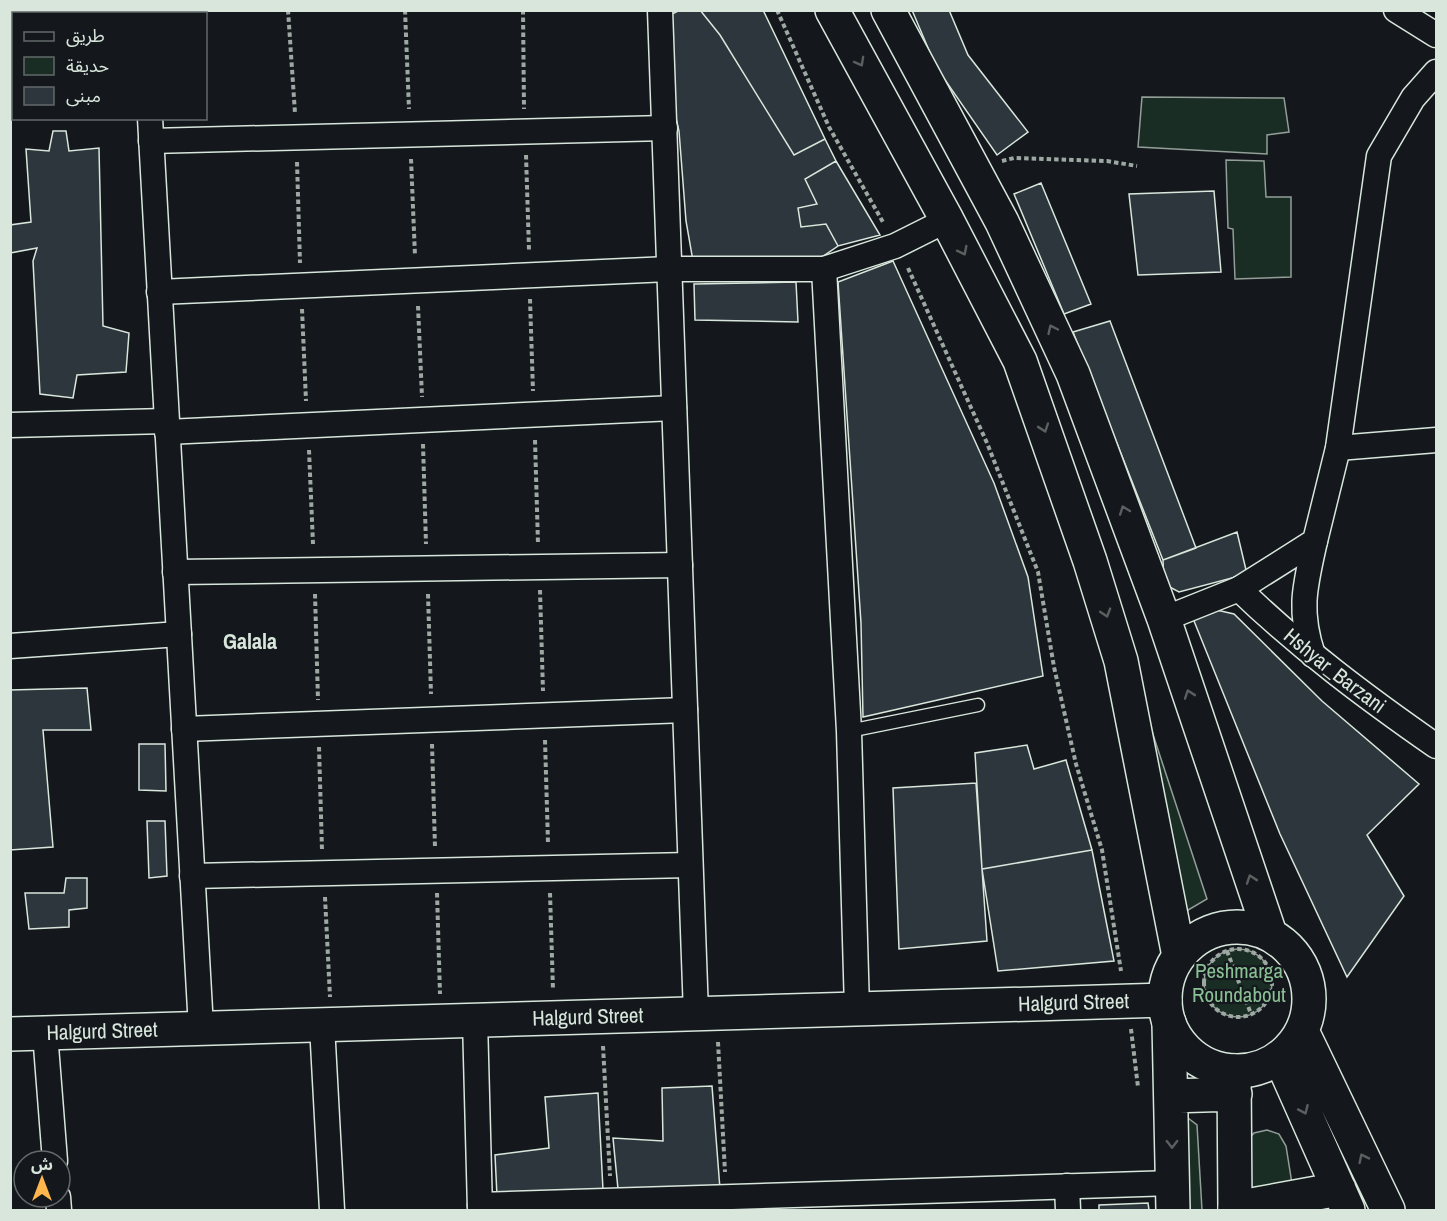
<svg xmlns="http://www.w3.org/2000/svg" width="1447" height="1221" font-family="'Archivo Narrow','Noto Sans Arabic',sans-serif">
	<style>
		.green { fill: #1a2d24; stroke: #939e99; stroke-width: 1.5 }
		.building { fill: #2c363c; stroke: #d8e6dc; stroke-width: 1.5 }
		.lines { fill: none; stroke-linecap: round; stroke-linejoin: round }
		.service-casing { stroke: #d8e6dc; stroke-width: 15 }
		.minor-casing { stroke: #d8e6dc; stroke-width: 27 }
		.secondary-casing { stroke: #d8e6dc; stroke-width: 36 }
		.primary-casing { stroke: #d8e6dc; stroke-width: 36 }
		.trunk-casing { stroke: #d8e6dc; stroke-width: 36 }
		.path { stroke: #9da8a2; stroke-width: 4; stroke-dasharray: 4.5 3; stroke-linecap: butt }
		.service { stroke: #14181c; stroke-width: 12 }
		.minor { stroke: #14181c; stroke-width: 24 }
		.secondary { stroke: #14181c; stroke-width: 33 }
		.primary { stroke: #14181c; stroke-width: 33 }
		.trunk { stroke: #14181c; stroke-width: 33 }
		.oneway { stroke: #59605f }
		.labels { text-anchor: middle; stroke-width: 4.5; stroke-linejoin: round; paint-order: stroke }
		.street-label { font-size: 21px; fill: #d8e6dc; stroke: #14181c }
		.park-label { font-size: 21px; fill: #8ac095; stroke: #14181c }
		.neighbourhood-label { font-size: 22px; font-weight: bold; fill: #d8e6dc; stroke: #14181c }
	</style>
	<rect width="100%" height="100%" fill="#14181c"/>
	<path class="green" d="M1142,97L1284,98L1289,132L1267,135V154L1138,147Z
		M1226,160L1264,161L1266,197H1291V277L1235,279L1233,229L1228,228Z
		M1145,710L1207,899L1178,916Z
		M1204 983a34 34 0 1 1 68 0a34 34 0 1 1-68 0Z
		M1188,1118L1197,1125L1202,1210H1188L1184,1122Z
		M1267,1130L1279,1134L1286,1146L1293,1190L1251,1194L1244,1144L1254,1133Z"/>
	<path class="building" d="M10,10H132V12L14,14V34L10,35Z
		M165,10H199V13L165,14Z
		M680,10H700L720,35L794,155L825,139L836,161L805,179L817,204L798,208L801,227L826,224L838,246L819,259L693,261L686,221L679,131L673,105L668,16Z
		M700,10H763L825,139L794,155L720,35Z
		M912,10H949L968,55L1028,132L997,155L936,67Z
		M53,131H66L69,151L99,148L103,326L129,333L126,372L77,375L73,398L40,394L33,261L37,248L10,253V225L31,222L26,149L49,151Z
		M836,161L880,235L838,246L826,224L801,227L798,208L817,204L805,179Z
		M1041,183L1091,304L1064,314L1014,194Z
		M1214,191L1221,272L1138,275L1129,194Z
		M893,261L994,483L1028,577L1043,676L863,717L861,623L838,282Z
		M796,282L798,322L695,320L694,284Z
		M1110,321L1196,548L1163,560L1073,332Z
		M1237,532L1247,574L1179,592L1164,584L1163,560Z
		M1212,609L1234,614L1322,701L1419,784L1367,835L1404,896L1347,977L1280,834L1192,616Z
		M87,688L91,730H43L53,847L10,850V690Z
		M139,744H165L166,791L139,790Z
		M1027,745L1034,769L1066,760L1092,850L982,869L975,753Z
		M976,783L987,941L899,949L893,788Z
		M147,821H165L167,876L149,878Z
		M1092,850L1114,961L998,971L982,869Z
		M66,878H87V908L69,910V927L29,929L25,893H64Z
		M712,1086L720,1189H618L613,1138L663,1141L662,1088Z
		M598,1093L603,1190L497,1196L495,1155L549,1148L545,1097Z
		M1148,1203L1149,1210H1099V1205Z"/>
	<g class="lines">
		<defs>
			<path id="service" d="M849,731L978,705"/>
			<g id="minor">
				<path d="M143,10L144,14"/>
				<path d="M660,10L696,1014"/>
				<path d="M1396,10L1436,35"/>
				<path d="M150,118L201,1028"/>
				<path d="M151,141L665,128"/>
				<path d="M824,269L895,246L947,220"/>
				<path d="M159,292L669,269H824L849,731L857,1009"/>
				<path d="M10,425L166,421"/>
				<path d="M167,432L674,408"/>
				<path d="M1338,448L1436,440"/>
				<path d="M175,572L680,565"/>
				<path id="s1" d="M1239,589C1300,648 1367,698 1436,746"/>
				<path d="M1164,619L1239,589L1315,541L1338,448L1379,156L1413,98L1436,72"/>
				<path d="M10,646L179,634"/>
				<path d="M1313,655C1298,610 1305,586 1315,541"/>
				<path d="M184,729L685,710"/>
				<path d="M192,876L690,865"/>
				<path d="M475,1020L480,1210"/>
				<path d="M322,1025L332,1210"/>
				<path d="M45,1033L55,1161"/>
				<path d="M1067,1186L1068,1210"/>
				<path d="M58,1197L59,1210"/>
				<path d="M480,1205L1173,1183"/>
			</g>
			<g id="secondary">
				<path id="s2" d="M10,1034L1165,1000"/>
			</g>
			<path id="primary" d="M1169,1023L1173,1210
				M1234,1071L1235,1210
				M1171,1096L1235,1094"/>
			<path id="trunk" d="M832,10L947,220L1020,361L1090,561L1121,661L1179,956
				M888,10L1002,222L1073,374L1164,619L1270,934
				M1165 999a72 72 0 1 1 144 0a72 72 0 1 1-144 0Z
				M1302,1031L1388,1210
				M1280,1057L1348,1210
				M1235,1208L1339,1189"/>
		</defs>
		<use href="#service" class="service-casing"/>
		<use href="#minor" class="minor-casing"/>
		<use href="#secondary" class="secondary-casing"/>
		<use href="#primary" class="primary-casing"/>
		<use href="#trunk" class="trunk-casing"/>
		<path class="path" d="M288,10L295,113
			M405,10L409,109
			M523,10L524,109
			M777,10L829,127L884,224
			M526,155L529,250
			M411,159L415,256
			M1002,161L1014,158L1107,161L1137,166
			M297,162L300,263
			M908,268L987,443L1038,572L1054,667L1076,764L1102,850L1121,971
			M530,299L533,391
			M418,306L422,397
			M302,309L306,401
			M535,440L538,544
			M423,444L426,544
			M309,450L313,544
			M540,590L543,691
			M315,594L318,700
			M428,594L431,694
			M545,740L548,843
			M432,744L435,847
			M319,747L322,850
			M437,893L440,994
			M550,893L553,990
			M325,897L330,997
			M1204 983a34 34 0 1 1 68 0a34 34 0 1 1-68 0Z
			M1227,951L1251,1014
			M1131,1029L1138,1087
			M718,1042L725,1172
			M603,1046L610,1176"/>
		<use href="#service" class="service"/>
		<use href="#minor" class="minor"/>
		<use href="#secondary" class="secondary"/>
		<use href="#primary" class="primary"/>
		<use href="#trunk" class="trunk"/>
	</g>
	<defs><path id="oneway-chevron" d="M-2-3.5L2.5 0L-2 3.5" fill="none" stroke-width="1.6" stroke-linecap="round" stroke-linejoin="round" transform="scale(1.5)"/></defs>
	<g class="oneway">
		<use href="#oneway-chevron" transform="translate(860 62) rotate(61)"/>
		<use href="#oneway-chevron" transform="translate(963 251) rotate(63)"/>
		<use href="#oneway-chevron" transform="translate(1052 329) rotate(-115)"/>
		<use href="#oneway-chevron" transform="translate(1044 428) rotate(71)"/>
		<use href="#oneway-chevron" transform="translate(1124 510) rotate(-110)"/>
		<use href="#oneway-chevron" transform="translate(1106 613) rotate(73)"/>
		<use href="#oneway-chevron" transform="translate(1189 694) rotate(-109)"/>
		<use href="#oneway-chevron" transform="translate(1251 879) rotate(-109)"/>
		<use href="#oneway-chevron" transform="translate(1304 1110) rotate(66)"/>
		<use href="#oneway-chevron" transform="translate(1172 1144) rotate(89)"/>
		<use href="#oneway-chevron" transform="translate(1363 1158) rotate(-116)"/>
	</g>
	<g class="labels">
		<g class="street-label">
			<text dy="7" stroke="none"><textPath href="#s1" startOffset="126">Hshyar_Barzani</textPath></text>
			<text dy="7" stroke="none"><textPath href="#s2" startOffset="1064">Halgurd Street</textPath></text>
			<text dy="7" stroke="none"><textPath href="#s2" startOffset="578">Halgurd Street</textPath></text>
			<text dy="7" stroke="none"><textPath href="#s2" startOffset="92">Halgurd Street</textPath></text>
		</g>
		<g class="park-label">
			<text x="1239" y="978">Peshmarga<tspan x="1239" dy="24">Roundabout</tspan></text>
		</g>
		<g class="neighbourhood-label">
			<text x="250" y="649">Galala</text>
		</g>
	</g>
	<rect width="1447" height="1221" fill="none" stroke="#d8e6dc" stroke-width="24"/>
	<rect x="12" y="12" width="195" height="108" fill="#14181c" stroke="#626a69" stroke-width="1.5"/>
	<rect x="24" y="32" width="30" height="9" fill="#14181c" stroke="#626a69" stroke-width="1.5"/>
	<text x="66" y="42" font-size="18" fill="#d8e6dc">طريق</text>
	<rect x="24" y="57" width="30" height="18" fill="#1a2d24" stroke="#626a69" stroke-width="1.5"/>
	<text x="66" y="72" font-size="18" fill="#d8e6dc">حديقة</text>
	<rect x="24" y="87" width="30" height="18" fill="#2c363c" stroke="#626a69" stroke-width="1.5"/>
	<text x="66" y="102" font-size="18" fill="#d8e6dc">مبنى</text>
	<g transform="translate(42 1179)"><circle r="28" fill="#14181c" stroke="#626a69" stroke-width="1.5"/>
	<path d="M0-4.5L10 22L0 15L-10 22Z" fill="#ffb74d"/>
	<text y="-9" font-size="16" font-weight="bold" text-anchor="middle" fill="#d8e6dc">ش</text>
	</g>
</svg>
